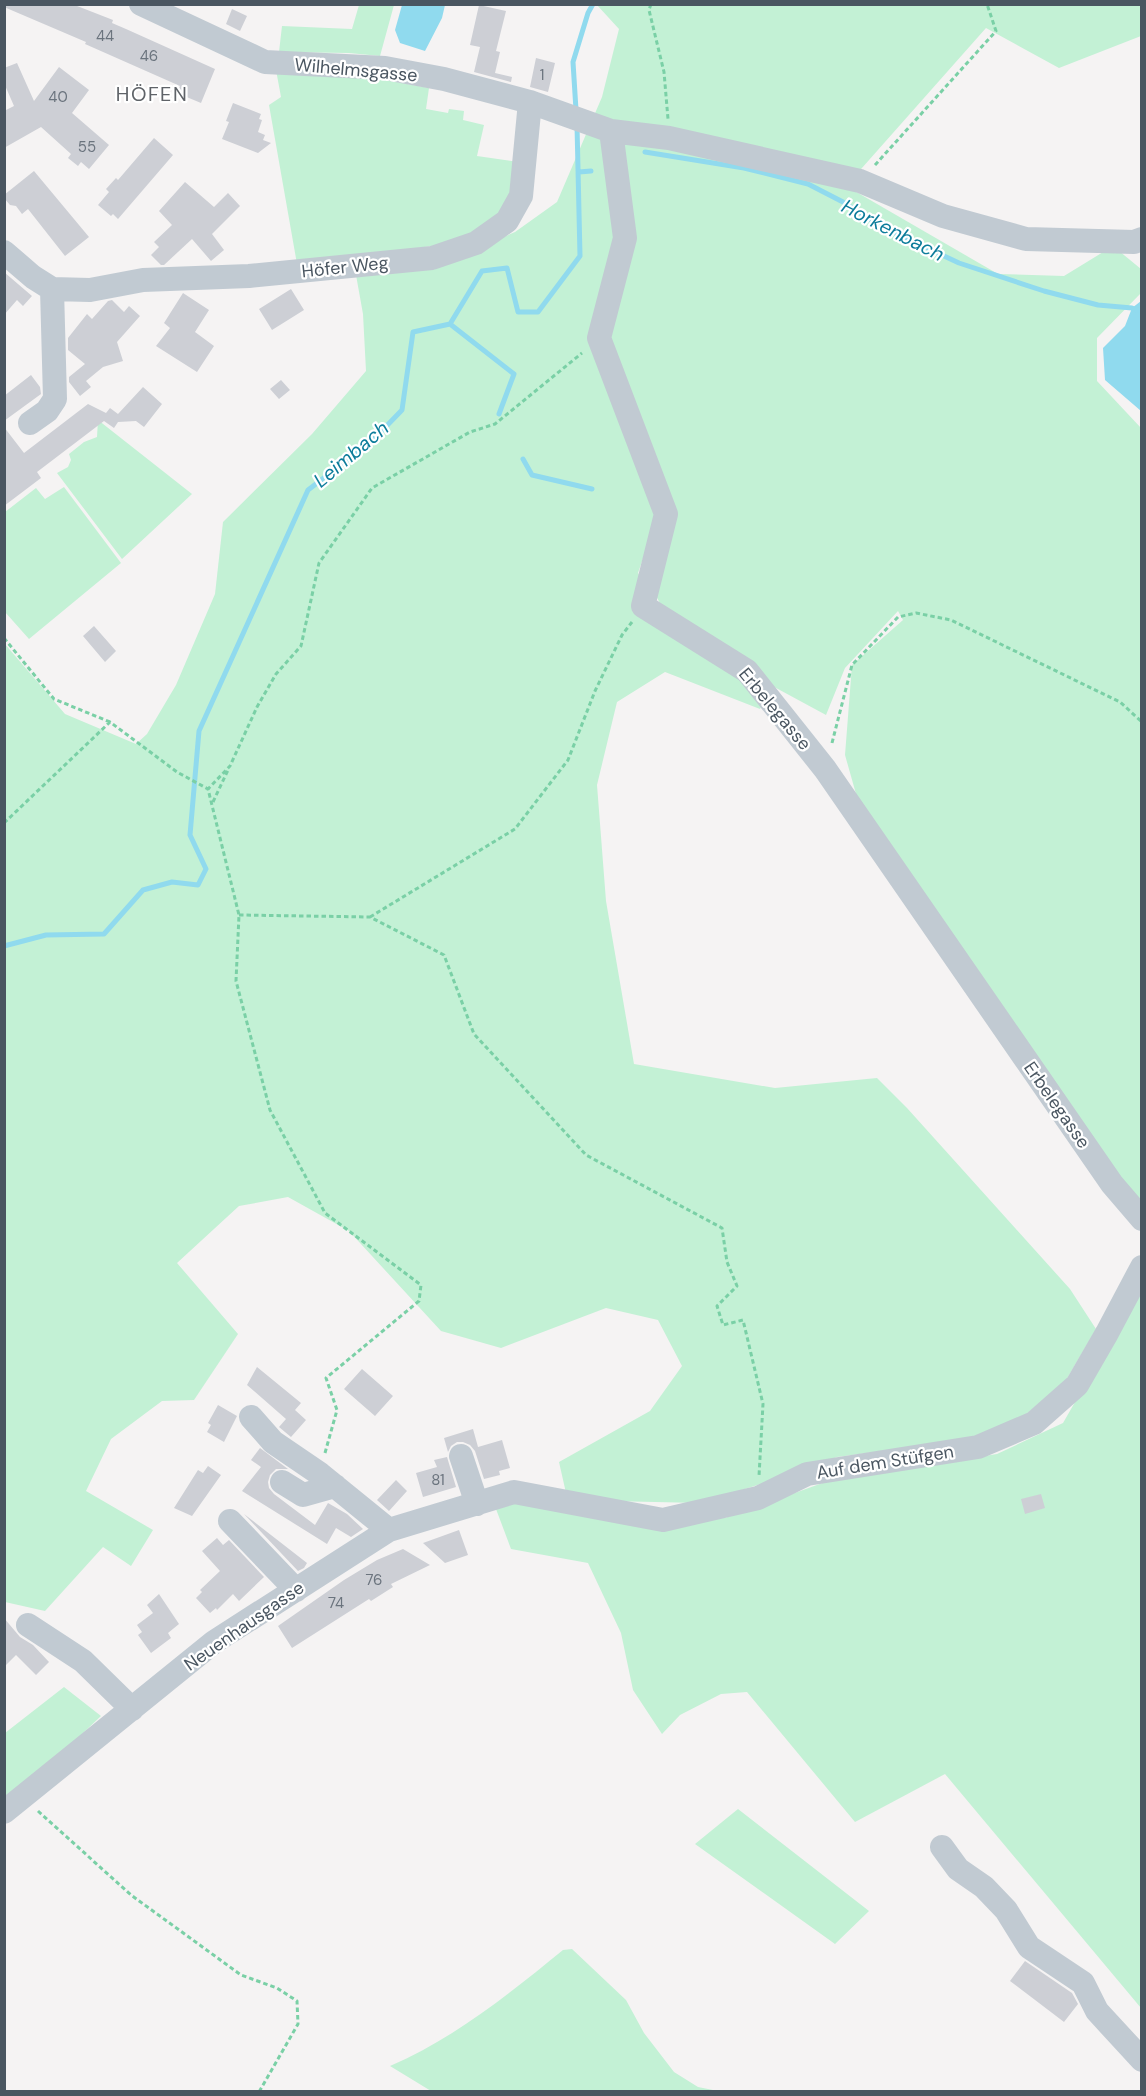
<svg xmlns="http://www.w3.org/2000/svg" width="1146" height="2096" font-family="'DM Sans',sans-serif">
	<style>
		.green { fill: #c3f1d5 }
		.water { fill: #90daee }
		.lines { fill: none; stroke-linecap: round; stroke-linejoin: round }
		.stream { stroke: #90daee; stroke-width: 5 }
		.building { fill: #cdcfd5 }
		.path { stroke: #7ad0a6; stroke-width: 3; stroke-dasharray: 4.5 3; stroke-linecap: butt }
		.minor { stroke: #c1cad2; stroke-width: 24 }
		.labels { text-anchor: middle; stroke-width: 4.5; stroke-linejoin: round; paint-order: stroke }
		.number-label { font-size: 15px; fill: #6b747e }
		.street-label { font-size: 18px; fill: #4a5661; stroke: #fff }
		.neighbourhood-label { font-size: 20px; letter-spacing: 1.5px; fill: #5f6368; stroke: #fff }
		.water-label { font-size: 20px; font-style: italic; fill: #0c7c9b; stroke: #fff }
	</style>
	<rect width="100%" height="100%" fill="#f5f3f3"/>
	<path class="green" d="M359,5H394L380,56L349,53L279,52L282,26L352,29Z
		M597,5H1141V36L1059,68L986,28L846,186L998,274L1064,276L1113,246L1141,269V293L1097,338V381L1141,428V1211L860,808L845,755L852,665L903,620L898,611L845,668L826,715L765,682L664,611L653,590L663,500L638,573L662,617L766,697L760,709L665,672L617,702L597,785L606,901L634,1064L775,1088L877,1078L907,1108L1070,1289L1096,1329L1065,1382L1013,1425L964,1440L837,1457L777,1479L700,1503L610,1501L566,1493L559,1462L650,1411L682,1366L658,1320L606,1308L501,1348L441,1331L349,1231L288,1197L239,1206L177,1263L238,1334L194,1400L162,1401L111,1439L86,1491L153,1530L131,1566L103,1547L45,1611L5,1602L4,643L65,714L136,744L147,734L176,685L215,594L223,522L312,434L366,371L363,314L356,275L449,261L515,232L557,202L602,97L619,29Z
		M276,70L337,71L429,88L426,109L448,113L449,109L464,111L463,120L484,125L477,156L519,162L512,199L491,224L447,244L297,264L269,105L281,97Z
		M98,420L192,494L122,559L57,473L68,467L71,460L69,454L84,442L97,437Z
		M64,487L121,563L29,639L5,612V512L36,488L45,499Z
		M1141,1287V2008L945,1774L855,1822L747,1692L721,1694L680,1715L662,1734L633,1690L621,1633L588,1563L511,1549L496,1509L504,1502L725,1518L828,1481L997,1454L1063,1423Z
		M64,1687L101,1716L20,1793L5,1804V1733Z
		M738,1809L869,1911L835,1944L695,1844Z
		M572,1949L626,2000L644,2033L674,2072L698,2087L718,2091H431L390,2066C455,2038 509,1994 563,1950Z"/>
	<path class="water" d="M402,5H445L442,18L425,51L400,43L395,30Z
		M1141,301V411L1105,380L1103,348L1125,326L1132,308Z"/>
	<g class="lines">
		<path class="stream" d="M576,110L573,62L588,13L593,4
			M645,152L744,168L808,184L843,202L880,226L959,263L1044,291L1098,305L1132,308L1142,312
			M579,172L591,171
			M450,324L514,374L499,414
			M523,459L532,475L592,489
			M4,946L46,935L104,934L143,890L172,882L198,885L206,869L190,835L199,731L308,490L371,442L402,410L413,332L450,324L482,271L507,268L518,312H538L580,256L577,125"/>
	</g>
	<path class="building" d="M4,4H72L113,20L112,23L126,29L215,69L201,103L177,93L180,86L85,44L86,42L4,7Z
		M479,5L506,11L496,51L500,52L495,73L512,77L511,82L474,72L480,47L470,45Z
		M232,9L247,16L240,31L226,24Z
		M536,58L555,63L548,92L530,87Z
		M17,63L34,101L59,67L89,90L72,113L109,145L89,169L81,162L78,166L68,158L71,154L41,127L4,148V111L14,106L4,83V68Z
		M233,103L261,114L259,119L262,120L258,132L265,135L263,140L271,143L258,153L222,139L229,122L226,121Z
		M154,138L173,155L118,219L113,214L111,216L98,205L109,192L106,189L116,178L118,180Z
		M34,171L89,237L65,256L28,209L22,214L16,206L10,205L4,198V195Z
		M185,182L214,207L228,193L240,206L212,234L224,250L211,261L192,239L164,265H161L151,255L159,247L154,242L172,225L159,211Z
		M4,272L32,296L23,306L17,300L4,315Z
		M291,289L304,310L272,330L259,309Z
		M183,293L209,310L195,332L214,346L197,372L156,346L170,328L164,323Z
		M112,300L124,312L129,306L140,316L117,342L123,361L103,367L86,381L91,387L80,396L69,382V377L85,364L68,350V338L87,314L92,319L108,301Z
		M31,375L40,387L41,394L4,421V396Z
		M281,380L290,390L279,399L270,389Z
		M143,387L162,404L144,427L136,421L118,422L114,428L104,421L37,472L41,478L4,506V427L24,453L88,404L106,413L110,408L118,414Z
		M94,626L116,651L105,662L83,636Z
		M257,1367L301,1403L295,1410L306,1420L291,1437L279,1427L286,1419L247,1385Z
		M362,1369L393,1396L375,1416L344,1389Z
		M218,1405L237,1416L224,1442L207,1432L211,1425L208,1423Z
		M473,1429L478,1447L502,1440L510,1468L499,1471L500,1475L484,1479L475,1451L470,1445L463,1442H457L451,1446L448,1452L444,1438Z
		M260,1448L288,1469H276L270,1475L268,1482L269,1488L274,1494L315,1525L328,1503L347,1514L363,1529L351,1537L336,1528L327,1544L242,1491L261,1467L251,1460Z
		M447,1457L456,1487L423,1497L416,1473L437,1467L434,1460Z
		M208,1466L221,1475L192,1516L174,1508L198,1470L203,1473Z
		M396,1480L407,1491L389,1511L377,1500Z
		M1041,1494L1045,1508L1025,1514L1021,1499Z
		M244,1514L307,1563L304,1568L298,1571Z
		M459,1530L468,1555L445,1563L423,1543Z
		M217,1538L223,1545L229,1540L264,1577L239,1601L233,1594L217,1610L216,1608L210,1613L196,1598L202,1592L200,1590L220,1571L202,1551Z
		M403,1549L430,1565L391,1584L393,1587L371,1601L369,1599L292,1648L278,1626L344,1580L377,1560Z
		M159,1594L179,1624L168,1633L171,1638L151,1653L138,1635L142,1632L137,1625L153,1613L147,1605Z
		M4,1618L20,1637L33,1645L49,1662L36,1675L16,1655L4,1667Z
		M1025,1961L1072,1993L1078,2004L1064,2022L1010,1981Z"/>
	<g class="lines">
		<path class="path" d="M651,4L649,10L664,72L668,119
			M875,165L996,31L987,4
			M4,638L54,699L110,722
			M832,743L852,665L898,617L916,613L951,620L1120,702L1142,722
			M213,802L228,770
			M4,823L110,722L177,772L208,789
			M239,915L370,917L444,955L474,1034L586,1155L722,1228L727,1262L737,1286L717,1306L723,1325L743,1320L763,1404L759,1476
			M370,917L515,829L568,760L595,691L622,635L632,622
			M325,1453L337,1410L326,1378L419,1301L421,1285L325,1213L270,1110L236,981L239,915L208,789L230,766L257,707L276,674L301,646L319,563L372,488L470,432L495,424L582,353
			M38,1811L131,1895L241,1975L277,1988L297,2001L298,2024L259,2092"/>
		<path class="minor" d="M141,4L265,62L385,68L444,79L530,102L611,131L669,138L860,181L943,216L1026,239L1134,242L1142,239
			M611,131L625,238L599,338L666,514L643,606L747,671L825,769L1112,1184L1142,1219
			M4,252L33,277L52,289L90,290L143,280L249,276L432,258L476,243L507,221L521,196L530,102
			M30,423L47,411L55,399L52,289
			M251,1417L273,1442L320,1474L389,1530
			M461,1456L477,1504
			M282,1482L303,1495L335,1486
			M230,1521L296,1590
			M28,1625L83,1661L132,1709
			M4,1812L214,1642L389,1530L514,1492L663,1520L758,1498L807,1474L978,1447L1034,1423L1077,1385L1107,1333L1142,1267
			M942,1847L958,1869L984,1887L1006,1910L1029,1947L1083,1983L1097,2011L1142,2060"/>
	</g>
	<g class="labels">
		<g class="number-label">
			<text x="105" y="41">44</text>
			<text x="149" y="61">46</text>
			<text x="542" y="80">1</text>
			<text x="58" y="102">40</text>
			<text x="87" y="152">55</text>
			<text x="438" y="1485">81</text>
			<text x="374" y="1585">76</text>
			<text x="336" y="1608">74</text>
		</g>
		<g class="street-label">
			<text transform="translate(356 70) rotate(5)" y="6">Wilhelmsgasse</text>
			<text transform="translate(345 267) rotate(-6)" y="6">Höfer Weg</text>
			<text transform="translate(775 709) rotate(50)" y="6">Erbelegasse</text>
			<text transform="translate(1057 1105) rotate(55)" y="6">Erbelegasse</text>
			<text transform="translate(885 1462) rotate(-9)" y="6">Auf dem Stüfgen</text>
			<text transform="translate(244 1626) rotate(-35)" y="6">Neuenhausgasse</text>
		</g>
		<g class="neighbourhood-label">
			<text x="152" y="101">HÖFEN</text>
		</g>
		<g class="water-label">
			<text transform="translate(893 230) rotate(27)" y="7">Horkenbach</text>
			<text transform="translate(351 454) rotate(-40)" y="7">Leimbach</text>
		</g>
	</g>
	<rect width="1146" height="2096" fill="none" stroke="#4a5661" stroke-width="12"/>
</svg>
